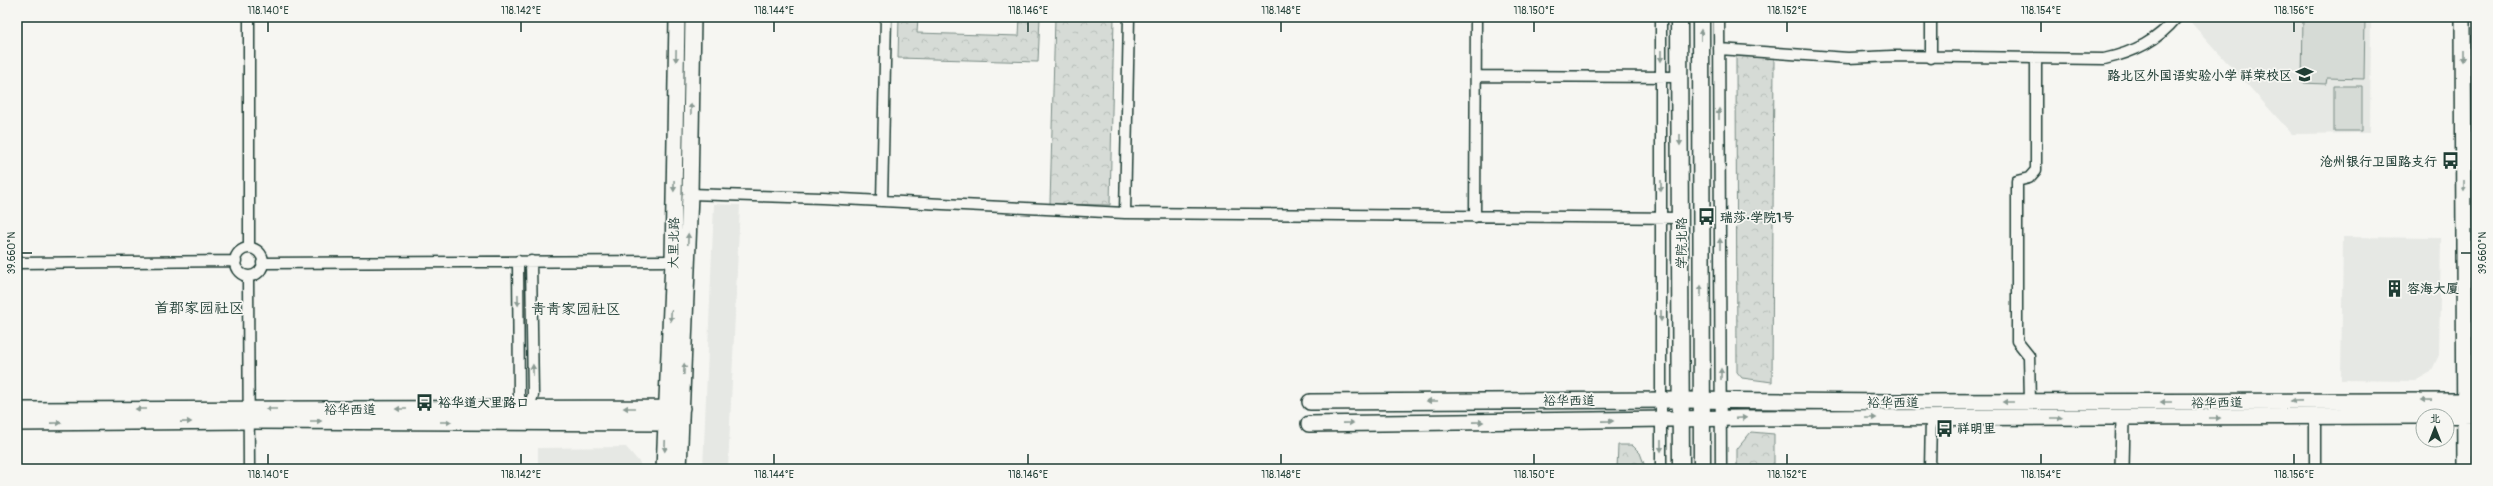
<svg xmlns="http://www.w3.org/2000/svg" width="2493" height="486" font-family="Pangolin,'LXGW WenKai TC',sans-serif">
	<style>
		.built { fill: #e6e8e4 }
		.forest { fill: url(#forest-crowns); stroke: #7a8c85 }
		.park { fill: #d6dbd6; stroke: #7a8c85 }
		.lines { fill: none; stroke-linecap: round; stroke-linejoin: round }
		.minor-casing { stroke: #1f3d34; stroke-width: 13 }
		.tertiary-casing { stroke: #1f3d34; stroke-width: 16 }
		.secondary-casing { stroke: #1f3d34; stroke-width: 18 }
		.primary-casing { stroke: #1f3d34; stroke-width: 19 }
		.minor { stroke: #f6f6f2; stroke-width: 10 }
		.tertiary { stroke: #f6f6f2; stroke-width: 13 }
		.secondary { stroke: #f6f6f2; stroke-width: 15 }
		.primary { stroke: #f6f6f2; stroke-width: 16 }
		.oneway { fill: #8a9a93 }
		.ticks { fill: none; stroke: #1f3d34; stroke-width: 1.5 }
		.labels { text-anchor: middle; stroke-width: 3.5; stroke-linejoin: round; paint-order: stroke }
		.poi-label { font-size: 13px; font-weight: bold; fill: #1f3d34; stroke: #f6f6f2; text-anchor: start }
		.street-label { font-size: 13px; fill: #1f3d34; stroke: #f6f6f2 }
		.quarter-label { font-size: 15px; fill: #1f3d34; stroke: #f6f6f2 }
		.neatline { fill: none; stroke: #1f3d34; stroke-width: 1.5 }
		.ticks-label { font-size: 10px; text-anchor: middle; fill: #1f3d34 }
	</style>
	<defs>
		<pattern id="forest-crowns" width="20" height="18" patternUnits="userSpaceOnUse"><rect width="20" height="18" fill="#d6dbd6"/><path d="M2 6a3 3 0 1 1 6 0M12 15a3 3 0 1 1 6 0" fill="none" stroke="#b7bdb8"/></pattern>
	</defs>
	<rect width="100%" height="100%" fill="#f6f6f2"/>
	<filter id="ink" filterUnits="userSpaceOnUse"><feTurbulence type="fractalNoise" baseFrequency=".025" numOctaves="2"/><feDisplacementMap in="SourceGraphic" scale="8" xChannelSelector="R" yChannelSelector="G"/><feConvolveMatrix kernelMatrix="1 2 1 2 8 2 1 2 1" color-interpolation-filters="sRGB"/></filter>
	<g filter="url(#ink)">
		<path class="built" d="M2186,17H2371L2370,133L2292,134Z
			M714,204L740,205L728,469H703Z
			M2343,237L2441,238L2439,355L2431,372L2415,381L2341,380Z
			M626,447L640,463V469H538V448Z"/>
		<path class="forest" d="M899,17H918L917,33L1019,36L1020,17H1040L1038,62L898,58Z
			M1055,17H1114L1110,205L1050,204Z
			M1774,55L1772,382L1742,378L1737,372L1736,56Z
			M1751,432L1774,434V469H1737V449Z
			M1618,445H1632L1640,453L1646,469H1617Z"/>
		<path class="park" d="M2303,17H2365L2364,79L2327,78L2326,84L2302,83Z
			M2334,86H2362V131H2334Z"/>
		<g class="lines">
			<defs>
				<path id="minor" d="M249,17V246
					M1661,17V469
					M1719,17L1721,469
					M1931,17V58
					M1719,49L1848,58L1892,56L2104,59C2135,52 2157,41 2177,17
					M1476,76L1680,77
					M690,194L822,198L1125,213L1681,218
					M882,201L886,17
					M1125,213L1129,17
					M1475,217L1476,17
					M235 262a14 14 0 1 1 28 0a14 14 0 1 1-28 0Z
					M518,261L519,398L528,409
					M17,263L236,261
					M262,263L673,261
					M248,278L249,469
					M2030,402L2029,356L2017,341V181L2029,178L2036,170V59
					M528,409L533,395L531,261
					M2315,417V469
					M1930,469L1931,418"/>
				<path id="tertiary" d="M2122,469L2123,418"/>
				<path id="secondary" d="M2463,17L2465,469
					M1310,402L1681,400L1891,402L2476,401
					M17,410L682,408
					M2424,416L2476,415
					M17,423L250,421L666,423L680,425
					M1309,424L1742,418L2423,416
					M664,469L673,261L677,17
					M679,469L690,194L693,17"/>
				<path id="primary" d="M1679,17L1681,469
					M1701,17L1702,469"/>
			</defs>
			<use href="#minor" class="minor-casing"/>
			<use href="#tertiary" class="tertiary-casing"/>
			<use href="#secondary" class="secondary-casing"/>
			<use href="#primary" class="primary-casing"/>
			<use href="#minor" class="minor"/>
			<use href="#tertiary" class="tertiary"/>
			<use href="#secondary" class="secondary"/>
			<use href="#primary" class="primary"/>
		</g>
		<defs><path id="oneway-solid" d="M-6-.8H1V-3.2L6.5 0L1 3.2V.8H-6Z"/></defs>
		<g class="oneway">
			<use href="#oneway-solid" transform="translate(1701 35) rotate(-90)"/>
			<use href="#oneway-solid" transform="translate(676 56) rotate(91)"/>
			<use href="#oneway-solid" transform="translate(1661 56) rotate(90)"/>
			<use href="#oneway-solid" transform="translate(2463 56) rotate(90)"/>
			<use href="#oneway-solid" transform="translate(691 109) rotate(-89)"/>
			<use href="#oneway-solid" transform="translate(1719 114) rotate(-90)"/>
			<use href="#oneway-solid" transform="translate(1680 140) rotate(90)"/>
			<use href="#oneway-solid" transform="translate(674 186) rotate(91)"/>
			<use href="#oneway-solid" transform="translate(1661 186) rotate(90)"/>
			<use href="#oneway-solid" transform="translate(2464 186) rotate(90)"/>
			<use href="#oneway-solid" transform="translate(688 239) rotate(-88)"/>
			<use href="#oneway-solid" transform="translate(1720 244) rotate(-90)"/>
			<use href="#oneway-solid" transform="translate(1701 291) rotate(-90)"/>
			<use href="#oneway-solid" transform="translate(518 300) rotate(89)"/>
			<use href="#oneway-solid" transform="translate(671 316) rotate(92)"/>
			<use href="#oneway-solid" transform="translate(1661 316) rotate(90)"/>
			<use href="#oneway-solid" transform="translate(684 369) rotate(-88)"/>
			<use href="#oneway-solid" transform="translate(533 370) rotate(-91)"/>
			<use href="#oneway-solid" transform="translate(1721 374) rotate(-90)"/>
			<use href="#oneway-solid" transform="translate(2426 400) rotate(-179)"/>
			<use href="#oneway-solid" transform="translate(1432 401) rotate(180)"/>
			<use href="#oneway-solid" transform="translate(2296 401) rotate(179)"/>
			<use href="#oneway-solid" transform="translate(2008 402) rotate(180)"/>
			<use href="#oneway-solid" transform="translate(2166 402) rotate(180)"/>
			<use href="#oneway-solid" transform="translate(629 408) rotate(180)"/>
			<use href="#oneway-solid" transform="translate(141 409) rotate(180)"/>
			<use href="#oneway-solid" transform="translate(271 409) rotate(180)"/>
			<use href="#oneway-solid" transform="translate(401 409) rotate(180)"/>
			<use href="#oneway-solid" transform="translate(1741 418) rotate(-3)"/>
			<use href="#oneway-solid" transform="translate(1871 418)"/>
			<use href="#oneway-solid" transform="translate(2057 418)"/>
			<use href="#oneway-solid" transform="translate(2215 418)"/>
			<use href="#oneway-solid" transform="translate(316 421)"/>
			<use href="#oneway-solid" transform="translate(1608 421) rotate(-1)"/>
			<use href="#oneway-solid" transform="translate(186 422) rotate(-1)"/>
			<use href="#oneway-solid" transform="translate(446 422)"/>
			<use href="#oneway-solid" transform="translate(1478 422) rotate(-1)"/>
			<use href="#oneway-solid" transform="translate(56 423) rotate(-1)"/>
			<use href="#oneway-solid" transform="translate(1348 423) rotate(-1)"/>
			<use href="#oneway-solid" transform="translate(665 446) rotate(92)"/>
			<use href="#oneway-solid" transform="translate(1661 446) rotate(90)"/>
		</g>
	</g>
	<path class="ticks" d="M268,22V32M521,22V32M774,22V32M1028,22V32M1281,22V32M1534,22V32M1787,22V32M2041,22V32M2294,22V32M22,253H32M2461,253H2471M268,454V464M521,454V464M774,454V464M1028,454V464M1281,454V464M1534,454V464M1787,454V464M2041,454V464M2294,454V464"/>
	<defs>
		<symbol id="school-bare" viewBox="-9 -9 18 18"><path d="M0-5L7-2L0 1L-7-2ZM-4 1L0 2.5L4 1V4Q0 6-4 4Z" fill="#1f3d34" stroke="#f6f6f2" stroke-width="2.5" paint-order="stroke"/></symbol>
		<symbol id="bus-bare" viewBox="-9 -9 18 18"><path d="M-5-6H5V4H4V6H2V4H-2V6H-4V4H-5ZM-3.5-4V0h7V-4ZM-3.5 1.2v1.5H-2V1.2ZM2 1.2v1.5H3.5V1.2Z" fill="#1f3d34" stroke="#f6f6f2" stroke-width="2.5" paint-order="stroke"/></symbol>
		<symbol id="building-bare" viewBox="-9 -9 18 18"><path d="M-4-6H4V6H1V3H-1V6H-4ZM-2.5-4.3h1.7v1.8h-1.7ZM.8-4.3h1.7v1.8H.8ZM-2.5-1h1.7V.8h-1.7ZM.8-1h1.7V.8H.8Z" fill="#1f3d34" stroke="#f6f6f2" stroke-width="2.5" paint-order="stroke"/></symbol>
	</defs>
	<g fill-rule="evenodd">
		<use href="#school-bare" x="2292" y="62" width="25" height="25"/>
		<use href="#bus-bare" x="2438" y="148" width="25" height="25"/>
		<use href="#bus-bare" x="1694" y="204" width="25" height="25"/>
		<use href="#building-bare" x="2382" y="276" width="25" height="25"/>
		<use href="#bus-bare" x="412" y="390" width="25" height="25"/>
		<use href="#bus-bare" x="1932" y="416" width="25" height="25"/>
	</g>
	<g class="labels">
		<g class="poi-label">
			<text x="2292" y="80" text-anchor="end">路北区外国语实验小学 祥荣校区</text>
			<text x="2437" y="166" text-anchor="end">沧州银行卫国路支行</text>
			<text x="1720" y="222">瑞莎·学院1号</text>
			<text x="2407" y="293">容海大厦</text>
			<text x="438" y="407">裕华道大里路口</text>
			<text x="1957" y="433">祥明里</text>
		</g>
		<g class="street-label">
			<text transform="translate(673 243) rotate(-89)" y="5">大里北路</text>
			<text transform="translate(1681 243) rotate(-90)" y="5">学院北路</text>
			<text x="1569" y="405">裕华西道</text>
			<text x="1893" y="407">裕华西道</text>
			<text transform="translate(2217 402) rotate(-1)" y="5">裕华西道</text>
			<text x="350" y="414">裕华西道</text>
		</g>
		<g class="quarter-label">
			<text x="199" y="313">首郡家园社区</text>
			<text x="576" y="314">青青家园社区</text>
		</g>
	</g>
	<rect width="2493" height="486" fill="none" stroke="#f6f6f2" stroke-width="44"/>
	<g transform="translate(2435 428)"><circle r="19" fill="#f6f6f2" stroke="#a0aca6"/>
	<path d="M0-3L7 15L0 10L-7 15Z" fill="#1f3d34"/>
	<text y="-6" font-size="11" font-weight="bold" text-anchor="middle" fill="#1f3d34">北</text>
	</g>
	<rect x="22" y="22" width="2449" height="442" class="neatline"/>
	<g class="ticks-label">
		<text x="268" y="14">118.140°E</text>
		<text x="521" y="14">118.142°E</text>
		<text x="774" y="14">118.144°E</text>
		<text x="1028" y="14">118.146°E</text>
		<text x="1281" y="14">118.148°E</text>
		<text x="1534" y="14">118.150°E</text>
		<text x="1787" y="14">118.152°E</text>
		<text x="2041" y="14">118.154°E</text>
		<text x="2294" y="14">118.156°E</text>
		<text transform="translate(11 253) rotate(-90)" y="4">39.660°N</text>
		<text transform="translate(2482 253) rotate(-90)" y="4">39.660°N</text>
		<text x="268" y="478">118.140°E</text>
		<text x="521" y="478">118.142°E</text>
		<text x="774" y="478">118.144°E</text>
		<text x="1028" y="478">118.146°E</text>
		<text x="1281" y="478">118.148°E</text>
		<text x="1534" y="478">118.150°E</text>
		<text x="1787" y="478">118.152°E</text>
		<text x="2041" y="478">118.154°E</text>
		<text x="2294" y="478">118.156°E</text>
	</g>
</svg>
